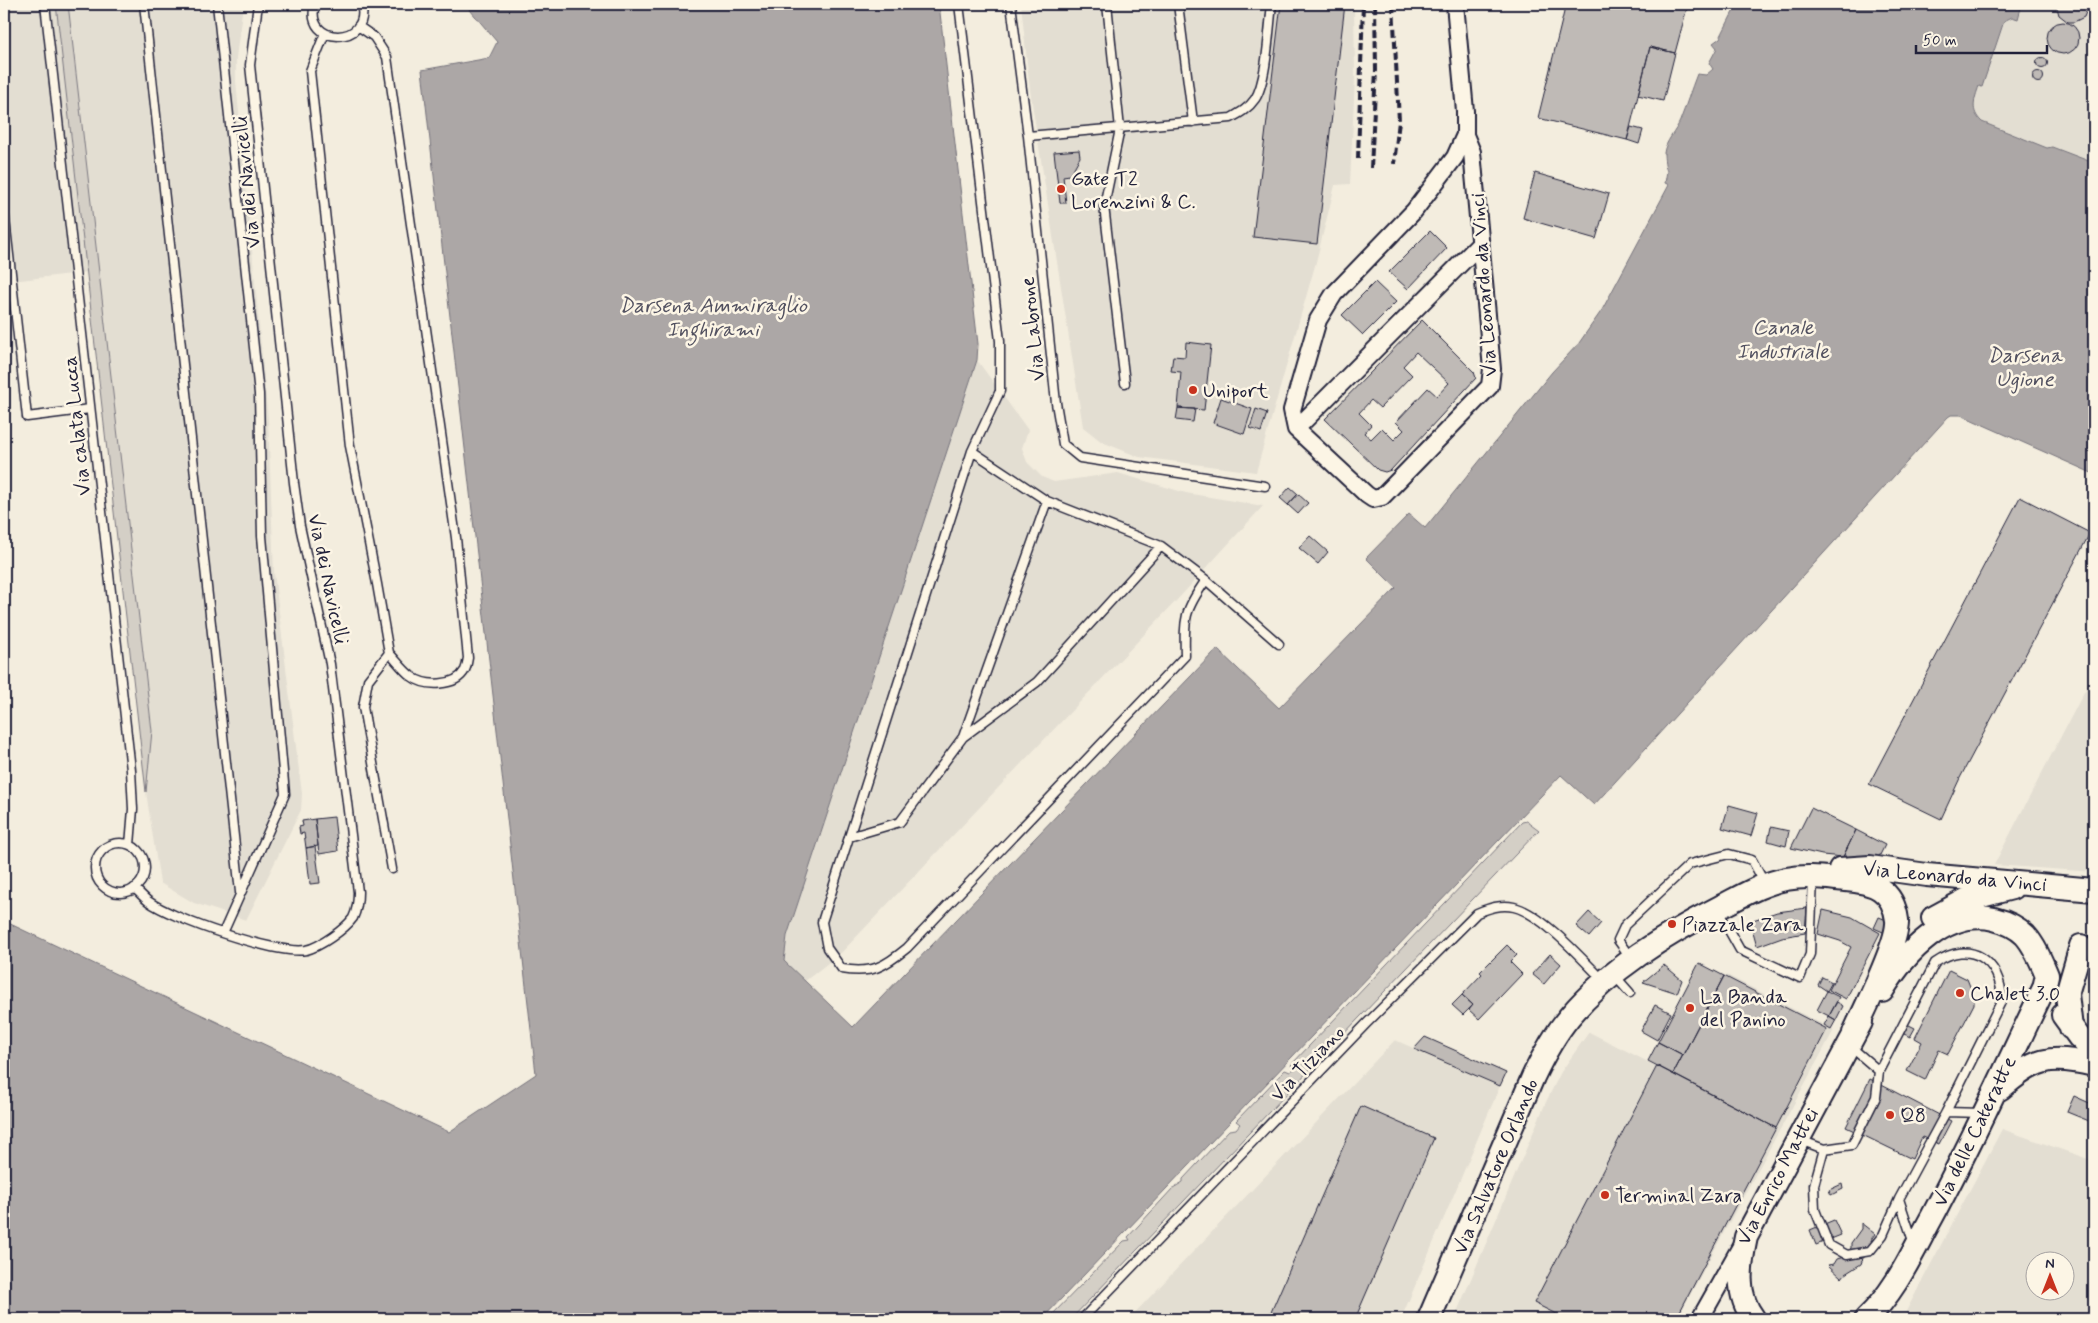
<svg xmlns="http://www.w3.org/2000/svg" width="2098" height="1323" font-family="Mynerve,sans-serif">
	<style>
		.built { fill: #e3ded2; fill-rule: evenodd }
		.green { fill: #d4cfc6; stroke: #7b7880 }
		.water { fill: #aca7a6; stroke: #75727b }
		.building { fill: #bfbab6; stroke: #22223b; fill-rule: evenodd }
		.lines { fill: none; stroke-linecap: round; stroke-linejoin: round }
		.lane-casing { stroke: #22223b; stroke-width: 11 }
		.street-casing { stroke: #22223b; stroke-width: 20 }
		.secondary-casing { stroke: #22223b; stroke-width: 26 }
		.lane { stroke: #fcf5e5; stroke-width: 8 }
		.street { stroke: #fcf5e5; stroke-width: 16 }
		.secondary { stroke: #fcf5e5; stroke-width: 22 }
		.rail { stroke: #22223b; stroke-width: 4; stroke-dasharray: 8 4; stroke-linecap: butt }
		.poi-dot { fill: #c8321e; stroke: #fcf5e5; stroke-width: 2 }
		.labels { text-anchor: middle; stroke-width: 5; stroke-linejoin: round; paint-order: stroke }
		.poi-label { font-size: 20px; fill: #22223b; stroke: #fcf5e5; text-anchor: start }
		.street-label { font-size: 20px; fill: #22223b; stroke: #fcf5e5 }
		.water-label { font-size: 21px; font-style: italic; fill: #525160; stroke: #fcf5e5 }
	</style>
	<rect width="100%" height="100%" fill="#f3edde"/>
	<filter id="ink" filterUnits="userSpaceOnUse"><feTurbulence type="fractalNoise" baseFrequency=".02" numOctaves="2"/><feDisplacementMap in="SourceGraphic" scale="10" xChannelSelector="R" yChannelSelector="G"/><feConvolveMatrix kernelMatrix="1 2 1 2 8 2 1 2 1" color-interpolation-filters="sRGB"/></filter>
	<g filter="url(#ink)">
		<path class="built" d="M4,4H243L236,58V81L268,420L274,573L302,794L301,810L246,920L194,903L160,883L146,792L87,272L4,282Z
			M1021,4H1354L1355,77L1350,184L1335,185L1316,262L1256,472L1139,457L1102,442L1083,427L1030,90Z
			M2022,4H2094V163L2052,147L2047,148L1982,122L1975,115L1973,102L1979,86L1982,87L2004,21L2012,17L2018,19Z
			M977,360L1028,430L1022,448L1027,462L1042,477L1054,482L1118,473L1186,493L1263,506L1177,600L842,952L805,981L784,961L787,936Z
			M2094,673V872L1994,865Z
			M1727,975L1834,1030L1677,1319H1454L1546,1102L1561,1072L1589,1032L1672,1074Z
			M1395,1040L1500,1086L1401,1319H1129Z
			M2002,1129L2094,1161V1319H1902ZM2036,1260H2066V1290H2036Z"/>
		<path class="green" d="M56,4H68L152,731L146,792Z
			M1527,821L1539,830L1071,1319H1048L1124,1241L1130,1240L1128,1237L1173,1188L1183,1182V1179L1229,1130L1236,1129L1240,1124L1236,1121L1285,1070L1290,1072L1294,1069L1291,1065L1522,822Z"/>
		<path class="water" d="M465,4H939L978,344L977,360L787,936L784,961L853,1027L1217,649L1279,708L1396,588L1366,558L1409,514L1425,528L1552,372L1579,343L1602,310L1669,185L1665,183L1667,171C1665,167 1664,158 1664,153C1665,142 1676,131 1680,121C1686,106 1691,89 1697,74L1706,75L1713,69L1709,63L1717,48L1713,43L1720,38L1737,4H2022L2018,19L2012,17L2004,21L1982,87L1979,86C1974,100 1970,111 1982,122L2047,148L2052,147L2094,163V474L1961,415H1951L1948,417L1594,805L1561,775L1042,1319H4V921L449,1132L536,1074L422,70L489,58L497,42Z"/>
		<path class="building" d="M1281,4H1345L1317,244L1253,237Z
			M1566,4H1688L1675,53L1650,47L1627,140L1538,118Z
			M2056,4H2088V7L2084,17L2074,22H2068L2059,15Z
			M2047 38a16 16 0 1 1 32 0a16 16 0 1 1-32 0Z
			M1650,47L1675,53L1663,101L1638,95Z
			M2036.5 63a5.5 5.5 0 1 1 11 0a5.5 5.5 0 1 1-11 0Z
			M2032.5 77a5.5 5.5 0 1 1 11 0a5.5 5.5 0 1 1-11 0Z
			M1631,127L1643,130L1639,144L1627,140Z
			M1079,150L1080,157L1070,175L1063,176L1066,203H1060L1054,152Z
			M1535,173L1609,194L1596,239L1523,218Z
			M1430,231L1447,248L1408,289L1389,272Z
			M1375,282L1396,302L1363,335L1342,315Z
			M1422,320L1474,372L1476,378L1391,470L1385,472L1378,470L1325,419ZM1416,352L1449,383L1437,396L1428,388L1396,422L1404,430L1394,440L1382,428L1371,439L1364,433L1371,425L1359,413L1371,400L1380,408L1412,375L1403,366Z
			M1186,342L1211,345L1204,410L1178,408L1181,372L1171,371L1173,356L1185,357Z
			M1221,398L1252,409L1244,434L1213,423Z
			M1178,408L1195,409L1193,422L1176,420Z
			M1256,409L1267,413L1261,432L1250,428Z
			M1290,487L1298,494L1288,505L1280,498Z
			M1298,494L1308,503L1298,514L1288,505Z
			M2020,497L2090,533L1960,778L1941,819L1869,784Z
			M1310,536L1328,552L1318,564L1299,548Z
			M1729,805L1758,813L1751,836L1722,828Z
			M1811,808L1856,830L1843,857L1822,855L1791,848Z
			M334,817L338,851L319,854L315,819Z
			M315,819L318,846L306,848L304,833L300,834L299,827L303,826L302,821Z
			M1771,827L1789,831L1786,846L1768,841Z
			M1856,830L1885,845L1878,859L1843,857Z
			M315,846L320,883L310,884L306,848Z
			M1807,908L1805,933L1782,937L1757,946L1750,921L1777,912Z
			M1823,910L1852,917L1880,933L1846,999L1829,990L1851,947L1840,941L1818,934Z
			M1589,912L1601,923L1589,937L1576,926Z
			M1879,917L1889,921L1883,932L1874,928Z
			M1507,945L1517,955L1510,962L1522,974L1479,1019L1469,1010L1473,1005L1462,995L1482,974L1480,972Z
			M1550,954L1561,964L1544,984L1532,974Z
			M1699,963L1724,976L1683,1055L1658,1042Z
			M1664,965L1682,980L1677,993L1643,982Z
			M1949,970L1967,979L1974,996V1004L1948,1054L1939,1050L1925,1080L1907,1071L1922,1042L1915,1038Z
			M1724,976L1827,1029L1776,1128L1673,1074Z
			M1822,977L1832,982L1827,991L1818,985Z
			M1827,991L1839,997L1829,1016L1817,1010Z
			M1462,995L1473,1005L1463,1015L1452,1005Z
			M1837,1002L1843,1006L1836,1020L1829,1016Z
			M1655,1005L1671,1013L1657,1040L1641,1031Z
			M1829,1016L1836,1020L1831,1029L1824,1025Z
			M1907,1024L1915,1028L1910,1037L1902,1033Z
			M1425,1037L1506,1073L1500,1086L1414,1049Z
			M1658,1042L1683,1055L1673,1074L1648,1061Z
			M1657,1066L1776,1128L1676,1319H1566L1534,1303Z
			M1870,1079L1951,1121L1939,1144L1922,1137L1912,1159L1846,1127Z
			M2074,1096L2094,1105V1123L2067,1112Z
			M1361,1106L1434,1138L1355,1319H1268Z
			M1842,1184L1843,1189L1831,1195L1829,1190Z
			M1834,1220L1841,1235L1816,1245L1810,1230Z
			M1861,1223L1875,1234L1872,1238L1871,1245L1867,1248L1866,1256L1863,1258L1861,1264L1845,1274L1842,1278L1828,1265L1834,1264L1837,1259L1844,1257L1851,1248V1243L1861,1229Z"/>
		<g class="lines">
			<defs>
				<path id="lane" d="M45,4L131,770L133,809L130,845
					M144,4L240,892
					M217,4L259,394L262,536L285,794L223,933
					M315,4C303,47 373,46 361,4
					M959,4L1000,341V391L972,451L822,922L827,948L842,969C872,974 884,967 907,948L1185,656C1184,618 1184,611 1206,580
					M1011,4L1028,136L1056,403L1063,444L1080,458L1265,486
					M1107,4L1120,129L1104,206L1125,383
					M1178,4L1193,122
					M358,26L374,37L387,57L456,538L468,658C467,662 467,666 465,670C456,687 425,687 411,676C403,670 396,660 389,653
					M325,33L310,71L350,446L377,584L389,653L368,680L363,707L392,869
					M1028,136L1231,118C1240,113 1249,108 1255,99C1267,81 1269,27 1272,4
					M4,210L27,417L90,409
					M972,451L1047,501L1161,546L1206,580L1279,644
					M963,737L1037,682L1161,546
					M849,837L900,822L963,737L1047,501
					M95 868a25 25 0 1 1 50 0a25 25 0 1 1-50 0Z
					M134,888C139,892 143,897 148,901C172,919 277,955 306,950C320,947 345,929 353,918C357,910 358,900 358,892L330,664L300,526L294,483L250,65L258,4
					M1718,911L1740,950L1800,978L1810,954L1813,878
					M1630,957L1618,940L1625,925L1690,864L1729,854L1752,860L1765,884
					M1615,976L1630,993
					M1879,1071L1935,963C1970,938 2001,960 2002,1000L1946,1112
					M1800,1140L1824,1149L1852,1145L1876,1097L1879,1071L1851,1047
					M1824,1149L1814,1185L1815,1210L1829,1245L1847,1255L1870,1251L1883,1235L1899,1199
					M1913,1241L1899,1199L1946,1112L1982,1113
					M1082,1319L1366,1024L1477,913C1489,908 1501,904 1514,907C1542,914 1582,959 1603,980"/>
				<path id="street" d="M1455,4L1465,111V135L1455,157L1414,211L1334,294L1318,320L1292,410L1296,429L1367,495L1373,499L1382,497L1490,386L1492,369L1472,152L1465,135
					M1296,429L1480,244
					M1700,1319L1740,1248"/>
				<path id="secondary" d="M1840,869L1870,867L1927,875L2094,890
					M1933,918L1966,900L2012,888
					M1882,991C1905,953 1946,908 1994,919C2006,922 2016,926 2025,935C2035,946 2041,961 2047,975
					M2063,1015L2079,1037L2094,1052
					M2071,1028L2067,994L2081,946
					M2000,1089C2035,1059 2048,1054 2094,1065
					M1429,1319L1533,1077C1543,1056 1555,1034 1570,1016C1610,969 1665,935 1720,907C1740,897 1763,883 1786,879C1808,875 1825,878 1846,880C1873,882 1893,889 1897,920C1899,942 1864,1010 1854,1033
					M1754,1319C1735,1295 1740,1265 1746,1237L1861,1022
					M1866,1319C1896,1291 1912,1253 1932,1217C1972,1142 2007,1065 2044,988L2047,975"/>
			</defs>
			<use href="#lane" class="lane-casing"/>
			<use href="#street" class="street-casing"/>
			<use href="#secondary" class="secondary-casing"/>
			<use href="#lane" class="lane"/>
			<use href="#street" class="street"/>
			<use href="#secondary" class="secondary"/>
			<path class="rail" d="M1393,4L1399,121L1394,164
				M1358,159L1363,4
				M1371,168L1376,70L1375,4"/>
		</g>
	</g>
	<g class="poi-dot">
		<circle cx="1061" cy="189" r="5"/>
		<circle cx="1193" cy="390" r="5"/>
		<circle cx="1672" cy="924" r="5"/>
		<circle cx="1960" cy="993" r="5"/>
		<circle cx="1690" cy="1008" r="5"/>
		<circle cx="1890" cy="1115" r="5"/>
		<circle cx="1605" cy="1195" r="5"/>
	</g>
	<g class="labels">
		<g class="poi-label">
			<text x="1071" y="185">Gate T2<tspan x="1071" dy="23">Lorenzini &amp; C.</tspan></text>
			<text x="1203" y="397">Uniport</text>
			<text x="1682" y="931">Piazzale Zara</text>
			<text x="1970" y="1000">Chalet 3.0</text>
			<text x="1700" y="1003">La Banda<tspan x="1700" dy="23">del Panino</tspan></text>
			<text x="1900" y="1122">Q8</text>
			<text x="1615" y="1202">Terminal Zara</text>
		</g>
		<g class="street-label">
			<text transform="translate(246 182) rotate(-96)" y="7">Via dei Navicelli</text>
			<text transform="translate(1483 285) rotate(-94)" y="7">Via Leonardo da Vinci</text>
			<text transform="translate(1032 329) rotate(-96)" y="7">Via Labrone</text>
			<text transform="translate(76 426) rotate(-96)" y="7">Via calata Lucca</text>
			<text transform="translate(329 579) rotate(78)" y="7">Via dei Navicelli</text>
			<text transform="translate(1955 876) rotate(5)" y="7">Via Leonardo da Vinci</text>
			<text transform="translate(1307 1063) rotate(-46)" y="7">Via Tiziano</text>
			<text transform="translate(1974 1131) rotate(-64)" y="7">Via delle Cateratte</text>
			<text transform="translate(1495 1166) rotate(-67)" y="7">Via Salvatore Orlando</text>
			<text transform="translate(1777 1176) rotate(-62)" y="7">Via Enrico Mattei</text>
		</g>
		<g class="water-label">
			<text x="713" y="312">Darsena Ammiraglio<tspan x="713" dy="24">Inghirami</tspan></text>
			<text x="1783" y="334">Canale<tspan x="1783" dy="24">Industriale</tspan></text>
			<text x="2025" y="362">Darsena<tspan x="2025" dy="24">Ugione</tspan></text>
		</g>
	</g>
	<rect width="2098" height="1323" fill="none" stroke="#fcf5e5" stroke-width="20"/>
	<rect x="10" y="10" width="2078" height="1303" fill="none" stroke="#22223b" stroke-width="2" filter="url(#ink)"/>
	<g transform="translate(2050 1276)"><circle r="24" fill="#fcf5e5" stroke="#a5a1a1"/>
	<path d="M0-4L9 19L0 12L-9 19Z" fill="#c8321e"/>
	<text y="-8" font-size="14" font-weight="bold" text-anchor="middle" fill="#22223b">N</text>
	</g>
	<path d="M1916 45v8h131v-8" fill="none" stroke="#22223b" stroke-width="2.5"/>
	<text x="1923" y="45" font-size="15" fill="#22223b" stroke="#fcf5e5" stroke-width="4" paint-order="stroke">50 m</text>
</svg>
